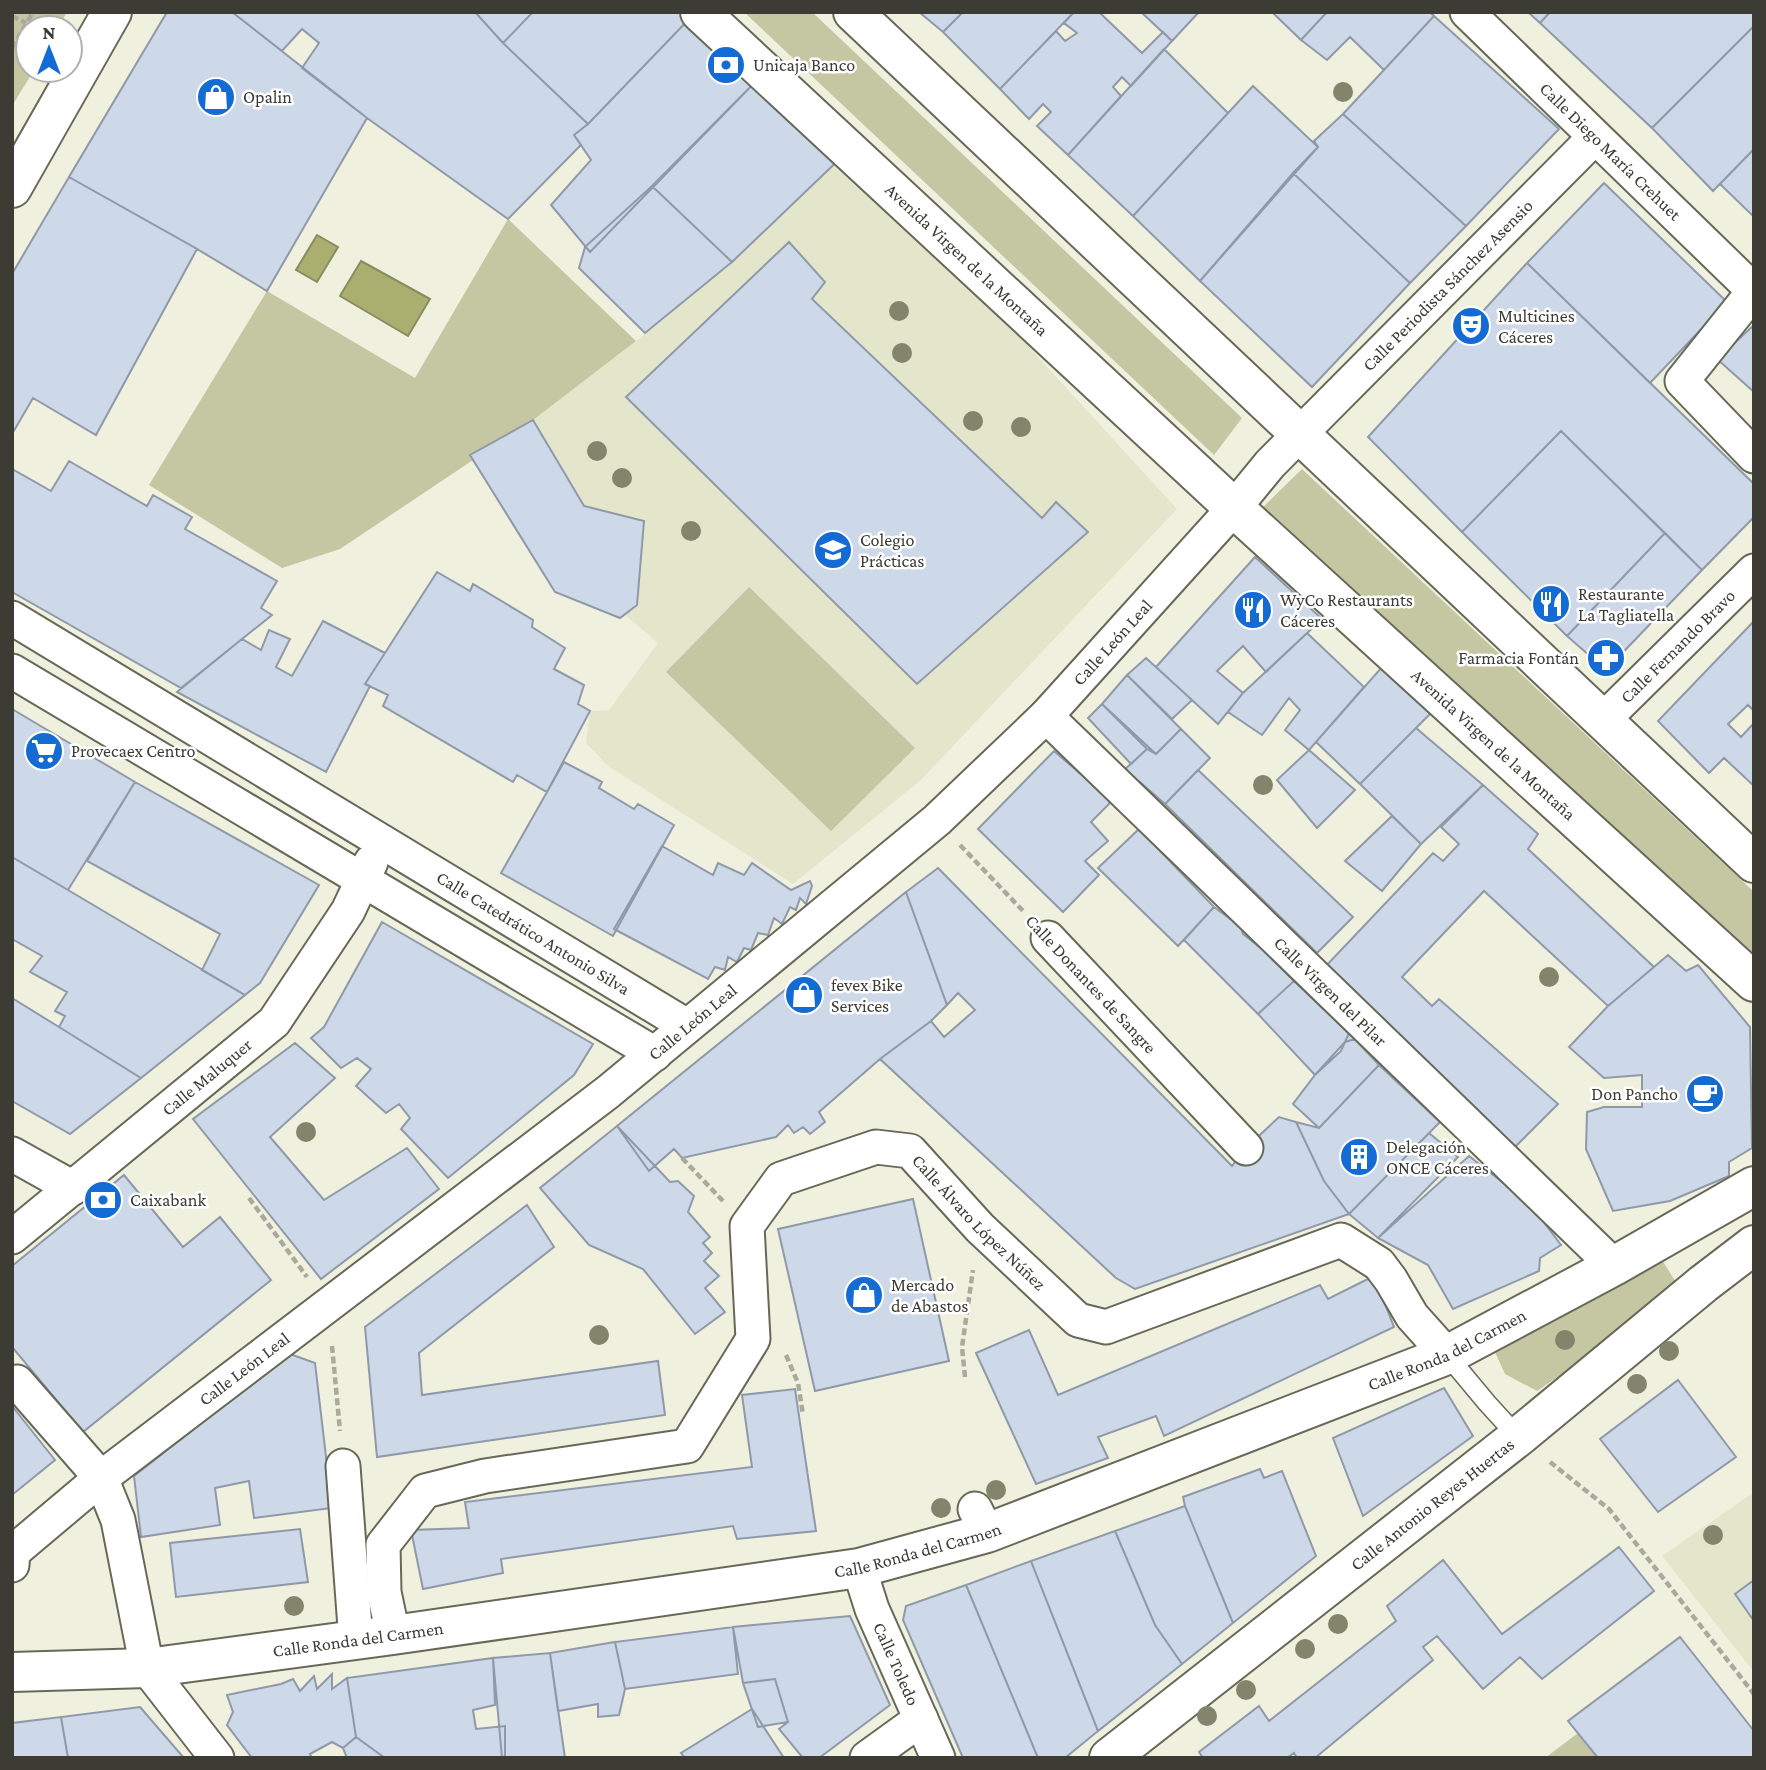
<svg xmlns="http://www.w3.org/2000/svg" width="1766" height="1770" font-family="'Crimson Pro',serif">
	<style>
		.built { fill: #e4e6cc }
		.green { fill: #c4c7a1 }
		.water { fill: #aaaf70; stroke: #898c5e; stroke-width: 2 }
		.building { fill: #cdd8e8; stroke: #8f99a8; stroke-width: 2 }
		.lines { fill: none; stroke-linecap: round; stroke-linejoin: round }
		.lane-casing { stroke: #676958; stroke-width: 21 }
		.street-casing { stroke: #676958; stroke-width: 37 }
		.secondary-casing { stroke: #676958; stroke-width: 42 }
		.path { stroke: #a9aa9c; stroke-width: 4.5; stroke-dasharray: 7 3.5; stroke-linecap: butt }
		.lane { stroke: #fff; stroke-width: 18 }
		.street { stroke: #fff; stroke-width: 33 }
		.secondary { stroke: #fff; stroke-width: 38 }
		.tree { fill: #82846c }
		.labels { text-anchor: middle; stroke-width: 5; stroke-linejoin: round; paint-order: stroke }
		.poi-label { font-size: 18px; fill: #3c3c35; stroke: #fff; text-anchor: start }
		.street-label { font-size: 18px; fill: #3c3c35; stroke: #fff }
	</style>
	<rect width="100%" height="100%" fill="#eff1de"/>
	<path class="built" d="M849,150L1177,509L921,780L793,884L608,766L586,743L590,711L609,710L658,643L625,615L555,592L470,455L533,420L636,341L715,274Z
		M1754,1492V1672L1662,1556Z"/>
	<path class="green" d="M12,12H67L58,28H28V70H34L12,106Z
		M744,12H812L1242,418L1214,455Z
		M508,219L636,341L533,420L340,549L282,568L149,485L267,291L415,378Z
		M1302,469L1754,892V956L1256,514Z
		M749,587L915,748L831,831L666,672Z
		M1657,1252L1682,1292L1537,1391L1505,1374L1489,1339Z
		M1578,1733L1598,1758H1545Z"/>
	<path class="water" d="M317,235L338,247L317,282L296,270Z
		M361,261L430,299L408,336L340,296Z"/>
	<path class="building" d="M167,12H232L367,118L267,291L197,249L69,177Z
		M232,12H475L503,43L588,124L574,135L581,145L508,219L367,118L302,68L319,43L302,29L282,51Z
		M475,12H533L503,43Z
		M533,12H687L692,16L588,124L503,43Z
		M919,12H963L943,32Z
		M963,12H1074L1000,89L943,32Z
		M1074,12H1099L1142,53L1163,32L1172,41L1131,86L1122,77L1113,87L1121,96L1068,155L1037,126L1051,112L1043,104L1029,119L1000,89L1056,31L1065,41L1077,33L1064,23Z
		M1141,12H1199L1172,41Z
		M1272,12H1327L1301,40Z
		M1327,12H1430L1434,16L1384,70L1350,37L1327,60L1301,40Z
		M1528,12H1550L1540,23Z
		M1550,12H1754V26L1652,128L1540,23Z
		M692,16L762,75L590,252L551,205L591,160L574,135L588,124Z
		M1434,16L1559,129L1466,226L1343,114Z
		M1754,26V149L1713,191L1652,128Z
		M1164,49L1228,113L1133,216L1068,155Z
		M762,75L849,150L732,262L652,186Z
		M1253,86L1318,147L1200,281L1133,216Z
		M1343,114L1466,226L1410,283L1293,173L1318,147L1314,141Z
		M1754,149V217L1720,184Z
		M1293,173L1410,283L1312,387L1200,281Z
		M69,177L197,249L96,435L33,398L12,434V274Z
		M1604,183L1727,302L1650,383L1527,263Z
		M652,186L732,262L645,333L579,268L585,247Z
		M789,242L825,282L812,299L1042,518L1056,502L1088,532L917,684L626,397Z
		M1527,263L1754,484V517L1702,570L1561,431L1462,532L1368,437Z
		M1754,325V392L1717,359Z
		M533,420L584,506L644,521L637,605L620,618L555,592L470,455Z
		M1561,431L1665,533L1567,636L1462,532Z
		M69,461L147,506L153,495L192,517L185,529L277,581L261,608L272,615L181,688L12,592V469L51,491Z
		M1665,533L1702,570L1606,670L1567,636Z
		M1255,557L1322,619L1266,672L1243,646L1217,671L1243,693L1218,724L1156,667Z
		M437,572L470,591L473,584L533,620L532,627L565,648L554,669L584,685L578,704L590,711L547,792L517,775L513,782L383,706L388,695L365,684Z
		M323,621L385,653L365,684L370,686L326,772L177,692L242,639L261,650L269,630L290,639L276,667L292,676Z
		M1754,621V711L1748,705L1728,724L1741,737L1754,723V786L1724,758L1709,773L1658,721Z
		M1307,633L1364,687L1309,750L1285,730L1300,710L1289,698L1262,735L1228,712L1243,693Z
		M1146,658L1192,700L1172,719L1127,675Z
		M1382,667L1422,698L1430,714L1360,784L1316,742Z
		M1127,675L1181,729L1156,754L1102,704Z
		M1102,704L1147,749L1131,764L1088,718Z
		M12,709L135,782L68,890L12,857Z
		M1416,728L1483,785L1421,844L1360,784Z
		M1181,729L1210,758L1165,804L1140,782L1122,772L1147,749L1156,754Z
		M1309,750L1355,790L1317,828L1277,780Z
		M1054,751L1112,801L1091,822L1108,841L1085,861L1099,875L1063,912L978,829Z
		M564,762L602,782L599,788L634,809L638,804L674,825L613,936L501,873Z
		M1198,770L1353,917L1317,953L1165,804Z
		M135,782L319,885L260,983L245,995L202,970L220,934L87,861Z
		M1483,785L1538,834L1528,849L1654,967L1608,1006L1484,891L1402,977L1432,1006L1439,999L1558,1104L1514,1148L1324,968L1433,853L1443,861L1459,844L1441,827Z
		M1392,816L1421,844L1382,891L1345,861Z
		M1139,829L1214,907L1178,946L1098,868Z
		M662,846L713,875L718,863L744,875L752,863L791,890L810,881L812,886L806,904L800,898L796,910L790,907L782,924L774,918L768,935L758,933L751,950L744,948L737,962L728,957L725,970L715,967L708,979L614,929Z
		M12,857L68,890L245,995L141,1078L59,1027L65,1016L55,1011L67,992L30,972L42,956L12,939Z
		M938,868L1232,1166L1246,1148L1279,1117L1296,1122L1324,1181L1349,1214L1135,1289L1116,1278L880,1059L931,1021L944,1037L975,1010L958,993L947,1005L906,892Z
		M906,892L947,1005L931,1021L880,1059L819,1112L825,1122L810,1134L803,1127L794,1133L788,1125L776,1137L682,1158L674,1149L649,1171L617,1126Z
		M1214,907L1241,927L1243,934L1268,954L1294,981L1258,1014L1184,940Z
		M382,922L593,1044L574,1075L448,1178L401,1129L410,1118L399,1104L386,1113L356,1086L371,1069L357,1058L341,1068L311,1038L324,1027Z
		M1668,955L1686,971L1698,965L1750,1027L1752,1148L1729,1162V1176L1670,1201L1613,1211L1586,1149L1587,1112L1604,1107H1642V1075L1604,1078L1569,1047L1608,1006Z
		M1294,981L1355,1039L1345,1042L1315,1075L1258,1014Z
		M12,998L59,1027L141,1078L70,1134L12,1101Z
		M1349,1033L1379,1065L1319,1128L1293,1104L1315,1075L1341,1051Z
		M295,1043L335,1078L270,1137L324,1200L407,1148L439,1189L321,1279L193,1119Z
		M1379,1065L1440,1122L1349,1214L1324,1181L1296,1122L1319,1128Z
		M617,1126L670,1182L678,1181L694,1196L688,1212L710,1237L703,1243L712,1253L704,1261L719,1276L705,1288L725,1312L695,1334L643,1269L589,1245L540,1188Z
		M1429,1133L1458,1157L1378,1238L1349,1214Z
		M1469,1156L1530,1204L1561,1245L1540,1258L1539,1271L1453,1309L1428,1265L1378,1238Z
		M124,1175L183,1247L220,1217L271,1280L83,1432L12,1347V1266Z
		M913,1199L949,1361L815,1391L778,1229Z
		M527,1205L554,1247L419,1353L422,1395L658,1361L665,1415L377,1457L365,1327Z
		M1374,1276L1394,1327L1164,1436L1156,1416L1098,1437L1108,1458L1036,1484L976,1353L1029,1330L1058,1395L1320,1285L1328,1299Z
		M290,1354L315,1363L332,1508L254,1518L249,1481L215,1488L220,1525L141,1537L134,1476Z
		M1678,1380L1736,1457L1658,1512L1600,1439Z
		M1444,1388L1473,1436L1363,1516L1333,1438Z
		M795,1389L816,1531L737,1539L733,1526L501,1559L503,1573L423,1589L411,1530L469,1528L465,1502L752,1467L742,1395Z
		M12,1406L55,1460L12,1495Z
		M1260,1469L1264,1478L1282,1471L1316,1556L1233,1623L1185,1506L1183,1497Z
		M1185,1506L1233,1623L1182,1664L1155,1625L1115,1531Z
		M300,1529L308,1582L176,1597L170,1543Z
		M1115,1531L1155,1625L1182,1664L1098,1731L1031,1561Z
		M1619,1547L1654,1591L1542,1679L1520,1657L1483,1689L1437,1636L1423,1647L1433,1660L1315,1758H1297L1294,1753L1287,1758H1203L1199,1752L1259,1706L1269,1721L1396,1621L1387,1606L1443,1560L1502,1634Z
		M1031,1561L1098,1731L1065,1758H1038L966,1585Z
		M1754,1580V1621L1735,1594Z
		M966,1585L1038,1758H963L903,1620L906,1606Z
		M850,1616L890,1705L819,1758H803L779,1729L788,1722L775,1679L743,1683L733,1627Z
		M733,1627L738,1674L625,1689L615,1642Z
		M1680,1637L1754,1731V1758H1598L1568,1721Z
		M615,1642L625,1689L619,1715L598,1717V1704L558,1711L550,1653Z
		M550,1653L565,1758H502L493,1658Z
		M493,1658L495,1705L473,1710L476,1729L505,1726V1758H385L356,1737L347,1678Z
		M332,1674V1689L347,1678L356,1737L343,1748L332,1742L310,1754L312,1758H252L227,1725L233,1712L227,1695L281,1684L293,1679L300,1691L314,1676L317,1689Z
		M775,1679L788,1722L758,1727L743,1683Z
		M140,1707L184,1758H68L61,1717Z
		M752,1709L784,1758H685L681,1753Z
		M61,1717L68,1758H12V1723Z
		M356,1737L385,1758H347L343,1748Z"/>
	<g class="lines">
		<defs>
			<path id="lane" d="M1447,1355L1487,1403L1518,1437"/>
			<g id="street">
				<path id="s1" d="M1467,12L1754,291L1682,381L1754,456"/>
				<path id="s2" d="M12,618L687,1026"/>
				<path d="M12,671L655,1054"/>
				<path id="s3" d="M1046,716L1614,1266"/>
				<path id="s4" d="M1603,720L1754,571"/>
				<path d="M1048,938L1246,1148"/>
				<path d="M12,1154L73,1188"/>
				<path id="s5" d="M12,1237L274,1022L348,911L371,862"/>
				<path d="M17,1382L101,1478L118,1520L147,1668L217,1758"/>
				<path d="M343,1466L356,1641"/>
				<path d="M975,1509L987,1533"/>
				<path id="s6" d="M12,1565L13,1552L101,1478L608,1092L937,820L1046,716L1234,508L1270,464L1595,137"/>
				<path id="s7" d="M859,1568L872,1609L938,1758"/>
				<path id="s8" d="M393,1635L384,1592L383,1545L425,1491L485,1476L687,1446L753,1339L747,1226L781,1179L876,1147L910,1151L980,1228L1078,1320L1106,1327L1341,1240L1379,1264L1391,1280L1412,1316L1447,1355"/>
				<path d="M867,1758L921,1719"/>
			</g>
			<g id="secondary">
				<path id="s9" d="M700,12L1234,508L1754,982"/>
				<path d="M853,12L1754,863"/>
				<path d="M12,188L112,12"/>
				<path id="s10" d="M12,1672L147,1668L393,1635L859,1568L987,1533L1447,1355L1614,1266L1754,1186"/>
				<path id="s11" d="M1109,1758L1518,1437L1703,1284L1754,1245"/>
			</g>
		</defs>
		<use href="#lane" class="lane-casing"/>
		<use href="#street" class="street-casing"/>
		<use href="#secondary" class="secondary-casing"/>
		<path class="path" d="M12,16L26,23
			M12,48L33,12
			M960,845L1024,912
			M682,1158L723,1201
			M249,1198L307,1277
			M332,1346L340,1431
			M786,1355L798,1383L803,1415
			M965,1377L962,1347L973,1270
			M1550,1462L1609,1509L1754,1694"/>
		<use href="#lane" class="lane"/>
		<use href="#street" class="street"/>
		<use href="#secondary" class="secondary"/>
	</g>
	<g class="tree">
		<circle cx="1343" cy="92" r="10"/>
		<circle cx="899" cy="311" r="10"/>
		<circle cx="902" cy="353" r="10"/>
		<circle cx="973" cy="421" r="10"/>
		<circle cx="1021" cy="427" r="10"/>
		<circle cx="597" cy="451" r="10"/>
		<circle cx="622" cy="478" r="10"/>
		<circle cx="691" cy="531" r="10"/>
		<circle cx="1263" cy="785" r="10"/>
		<circle cx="1549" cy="977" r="10"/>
		<circle cx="306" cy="1132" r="10"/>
		<circle cx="599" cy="1335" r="10"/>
		<circle cx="1565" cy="1340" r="10"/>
		<circle cx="1669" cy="1351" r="10"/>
		<circle cx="1637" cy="1384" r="10"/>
		<circle cx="996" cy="1490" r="10"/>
		<circle cx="941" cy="1508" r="10"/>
		<circle cx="1713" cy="1535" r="10"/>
		<circle cx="294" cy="1606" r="10"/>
		<circle cx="1338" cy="1624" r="10"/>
		<circle cx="1305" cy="1649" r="10"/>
		<circle cx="1246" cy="1690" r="10"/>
		<circle cx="1207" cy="1716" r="10"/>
	</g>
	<defs>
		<symbol id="bank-disc" viewBox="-11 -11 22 22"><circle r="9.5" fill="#156bd4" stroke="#fff"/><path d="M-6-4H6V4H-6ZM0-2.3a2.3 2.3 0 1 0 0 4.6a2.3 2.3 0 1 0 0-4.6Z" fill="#fff"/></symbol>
		<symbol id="shop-disc" viewBox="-11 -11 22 22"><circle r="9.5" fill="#156bd4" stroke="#fff"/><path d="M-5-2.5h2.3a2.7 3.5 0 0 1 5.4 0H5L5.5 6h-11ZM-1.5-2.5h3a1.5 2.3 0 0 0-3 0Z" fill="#fff"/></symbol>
		<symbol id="theatre-disc" viewBox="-11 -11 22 22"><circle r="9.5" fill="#156bd4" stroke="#fff"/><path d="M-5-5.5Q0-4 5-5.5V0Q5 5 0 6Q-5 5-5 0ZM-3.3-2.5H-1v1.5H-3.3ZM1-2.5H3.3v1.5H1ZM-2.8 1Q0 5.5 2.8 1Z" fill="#fff"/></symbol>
		<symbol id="school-disc" viewBox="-11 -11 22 22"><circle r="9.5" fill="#156bd4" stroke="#fff"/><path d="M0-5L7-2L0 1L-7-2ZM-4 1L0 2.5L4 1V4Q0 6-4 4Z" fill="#fff"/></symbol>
		<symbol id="restaurant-disc" viewBox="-11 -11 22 22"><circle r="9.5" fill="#156bd4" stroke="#fff"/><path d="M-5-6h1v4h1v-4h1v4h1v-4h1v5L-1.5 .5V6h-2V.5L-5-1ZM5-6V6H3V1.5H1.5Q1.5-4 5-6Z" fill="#fff"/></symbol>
		<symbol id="pharmacy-disc" viewBox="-11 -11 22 22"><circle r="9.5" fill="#156bd4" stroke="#fff"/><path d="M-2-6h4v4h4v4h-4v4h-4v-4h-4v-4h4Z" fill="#fff"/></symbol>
		<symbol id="supermarket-disc" viewBox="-11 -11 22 22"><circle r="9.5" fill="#156bd4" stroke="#fff"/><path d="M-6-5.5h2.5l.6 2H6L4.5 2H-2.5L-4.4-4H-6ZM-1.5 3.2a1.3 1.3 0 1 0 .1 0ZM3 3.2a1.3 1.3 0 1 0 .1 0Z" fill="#fff"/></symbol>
		<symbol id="cafe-disc" viewBox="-11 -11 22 22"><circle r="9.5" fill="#156bd4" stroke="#fff"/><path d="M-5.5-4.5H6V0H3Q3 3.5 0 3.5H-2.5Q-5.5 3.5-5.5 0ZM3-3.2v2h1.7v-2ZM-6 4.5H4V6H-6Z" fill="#fff"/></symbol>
		<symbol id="building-disc" viewBox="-11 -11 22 22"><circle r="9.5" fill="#156bd4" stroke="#fff"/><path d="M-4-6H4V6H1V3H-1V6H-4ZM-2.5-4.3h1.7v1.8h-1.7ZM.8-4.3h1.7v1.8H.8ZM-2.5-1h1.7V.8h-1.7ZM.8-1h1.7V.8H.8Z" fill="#fff"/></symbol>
	</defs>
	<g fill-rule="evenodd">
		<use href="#bank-disc" x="704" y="43" width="44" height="44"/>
		<use href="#shop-disc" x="194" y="75" width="44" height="44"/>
		<use href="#theatre-disc" x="1449" y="304" width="44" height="44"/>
		<use href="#school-disc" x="811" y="528" width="44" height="44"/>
		<use href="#restaurant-disc" x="1529" y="582" width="44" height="44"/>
		<use href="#restaurant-disc" x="1231" y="588" width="44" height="44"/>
		<use href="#pharmacy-disc" x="1584" y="636" width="44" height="44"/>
		<use href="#supermarket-disc" x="22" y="729" width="44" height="44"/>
		<use href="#shop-disc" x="782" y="973" width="44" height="44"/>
		<use href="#cafe-disc" x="1683" y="1072" width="44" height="44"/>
		<use href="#building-disc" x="1337" y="1135" width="44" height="44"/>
		<use href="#bank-disc" x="81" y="1178" width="44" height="44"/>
		<use href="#shop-disc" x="842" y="1273" width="44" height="44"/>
	</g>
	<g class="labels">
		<g class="poi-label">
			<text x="753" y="71">Unicaja Banco</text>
			<text x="243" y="103">Opalin</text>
			<text x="1498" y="322">Multicines<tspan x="1498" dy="21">Cáceres</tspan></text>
			<text x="860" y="546">Colegio<tspan x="860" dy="21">Prácticas</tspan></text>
			<text x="1578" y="600">Restaurante<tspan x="1578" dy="21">La Tagliatella</tspan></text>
			<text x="1280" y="606">WyCo Restaurants<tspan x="1280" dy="21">Cáceres</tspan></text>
			<text x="1579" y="664" text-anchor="end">Farmacia Fontán</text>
			<text x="71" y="757">Provecaex Centro</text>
			<text x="831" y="991">fevex Bike<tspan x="831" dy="21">Services</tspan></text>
			<text x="1678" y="1100" text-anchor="end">Don Pancho</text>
			<text x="1386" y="1153">Delegación<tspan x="1386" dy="21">ONCE Cáceres</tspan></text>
			<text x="130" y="1206">Caixabank</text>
			<text x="891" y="1291">Mercado<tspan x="891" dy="21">de Abastos</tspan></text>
		</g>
		<g class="street-label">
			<text dy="6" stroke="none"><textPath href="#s1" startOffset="200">Calle Diego María Crehuet</textPath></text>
			<text dy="6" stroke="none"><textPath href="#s9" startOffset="364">Avenida Virgen de la Montaña</textPath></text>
			<text dy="6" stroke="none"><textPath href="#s6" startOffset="1932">Calle Periodista Sánchez Asensio</textPath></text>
			<text dy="6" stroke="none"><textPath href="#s6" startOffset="1442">Calle León Leal</textPath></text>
			<text dy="6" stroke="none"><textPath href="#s4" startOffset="105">Calle Fernando Bravo</textPath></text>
			<text dy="6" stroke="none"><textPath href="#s9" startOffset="1080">Avenida Virgen de la Montaña</textPath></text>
			<text dy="6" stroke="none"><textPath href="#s2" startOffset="609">Calle Catedrático Antonio Silva</textPath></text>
			<text transform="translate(1091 984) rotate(47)" y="6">Calle Donantes de Sangre</text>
			<text dy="6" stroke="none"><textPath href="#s3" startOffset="396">Calle Virgen del Pilar</textPath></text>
			<text dy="6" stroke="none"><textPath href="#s6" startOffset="875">Calle León Leal</textPath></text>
			<text dy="6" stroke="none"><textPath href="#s5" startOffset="252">Calle Maluquer</textPath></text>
			<text dy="6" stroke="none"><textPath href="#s8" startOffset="956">Calle Álvaro López Núñez</textPath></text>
			<text dy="6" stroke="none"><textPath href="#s10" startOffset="1482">Calle Ronda del Carmen</textPath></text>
			<text dy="6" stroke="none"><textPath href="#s6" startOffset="308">Calle León Leal</textPath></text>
			<text dy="6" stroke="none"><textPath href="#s11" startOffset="411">Calle Antonio Reyes Huertas</textPath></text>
			<text dy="6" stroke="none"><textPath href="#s10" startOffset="915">Calle Ronda del Carmen</textPath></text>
			<text dy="6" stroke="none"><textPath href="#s10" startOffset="348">Calle Ronda del Carmen</textPath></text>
			<text dy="6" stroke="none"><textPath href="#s7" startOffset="103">Calle Toledo</textPath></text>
		</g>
	</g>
	<rect width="1766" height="1770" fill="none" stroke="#3c3c35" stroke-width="28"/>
	<g transform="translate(49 49)"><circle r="33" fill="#ffffff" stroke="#b1b1ae" stroke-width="2"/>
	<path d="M0-5L12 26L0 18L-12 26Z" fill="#156bd4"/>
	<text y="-10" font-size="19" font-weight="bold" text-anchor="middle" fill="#3c3c35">N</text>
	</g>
</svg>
